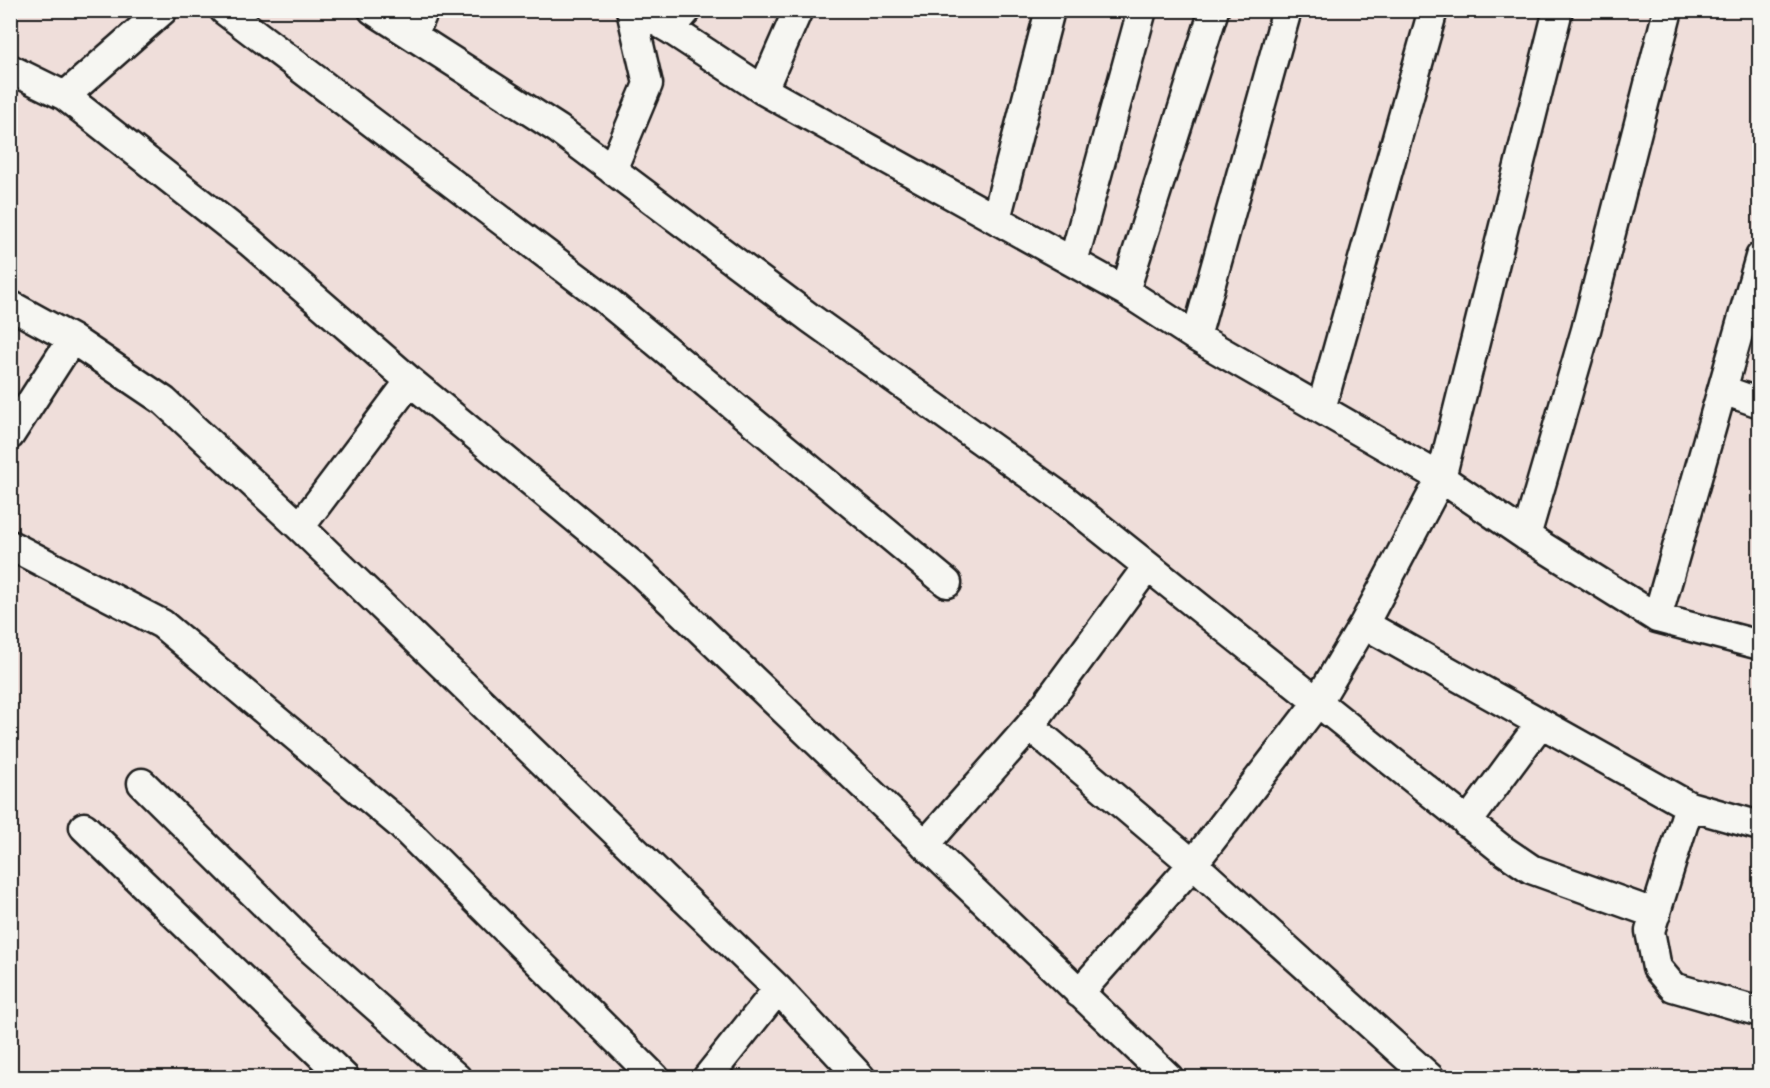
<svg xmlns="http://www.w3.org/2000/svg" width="1770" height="1088" font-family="Mynerve,sans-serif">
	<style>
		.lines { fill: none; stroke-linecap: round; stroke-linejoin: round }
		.minor-casing { stroke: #1c1c1c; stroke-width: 33 }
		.minor { stroke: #f6f6f2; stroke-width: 28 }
	</style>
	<rect width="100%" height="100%" fill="#efdeda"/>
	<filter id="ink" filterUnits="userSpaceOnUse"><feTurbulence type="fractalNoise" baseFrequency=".0167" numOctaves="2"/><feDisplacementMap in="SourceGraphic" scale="12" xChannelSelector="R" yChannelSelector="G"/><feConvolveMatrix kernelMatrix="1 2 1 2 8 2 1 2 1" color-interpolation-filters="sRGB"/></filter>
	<g filter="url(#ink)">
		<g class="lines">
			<defs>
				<path id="minor" d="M224,10L600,295L947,583
					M373,10L558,129L810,318L1065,500L1500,848L1531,869L1656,914
					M637,10L670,29L763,90L1125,291L1196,337L1441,478L1526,536L1657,618L1760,645
					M670,29L687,10
					M413,35L424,10
					M10,69L65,96L250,242L410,381L636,568L1169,1078
					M763,90L798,10
					M65,96L163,10
					M612,170L648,84L631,10
					M996,219L1050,10
					M1073,262L1142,10
					M1125,291L1214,10
					M10,305L72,339L164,401L300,527L778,989L861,1078
					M1196,337L1287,10
					M1723,390L1760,403
					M1321,409L1433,10
					M10,435L72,339
					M300,527L410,381
					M1526,536L1586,330L1668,10
					M10,545L162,624L401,825L655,1078
					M1657,618L1760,257
					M1364,624L1689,806L1760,826
					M1030,726L1193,864L1430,1078
					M142,783L302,941L457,1078
					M1689,806L1650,931L1657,968L1673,987L1760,1012
					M1467,823L1540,724
					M84,827L345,1078
					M925,845L1030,726L1147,567
					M1079,993L1193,864L1317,703L1364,624L1441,478L1558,10
					M707,1078L778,989"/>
			</defs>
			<use href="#minor" class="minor-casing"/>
			<use href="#minor" class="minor"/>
		</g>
	</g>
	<rect width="1770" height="1088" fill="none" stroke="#f6f6f2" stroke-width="36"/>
	<rect x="18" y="18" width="1734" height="1052" fill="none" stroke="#1c1c1c" stroke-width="2" filter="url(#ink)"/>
</svg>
